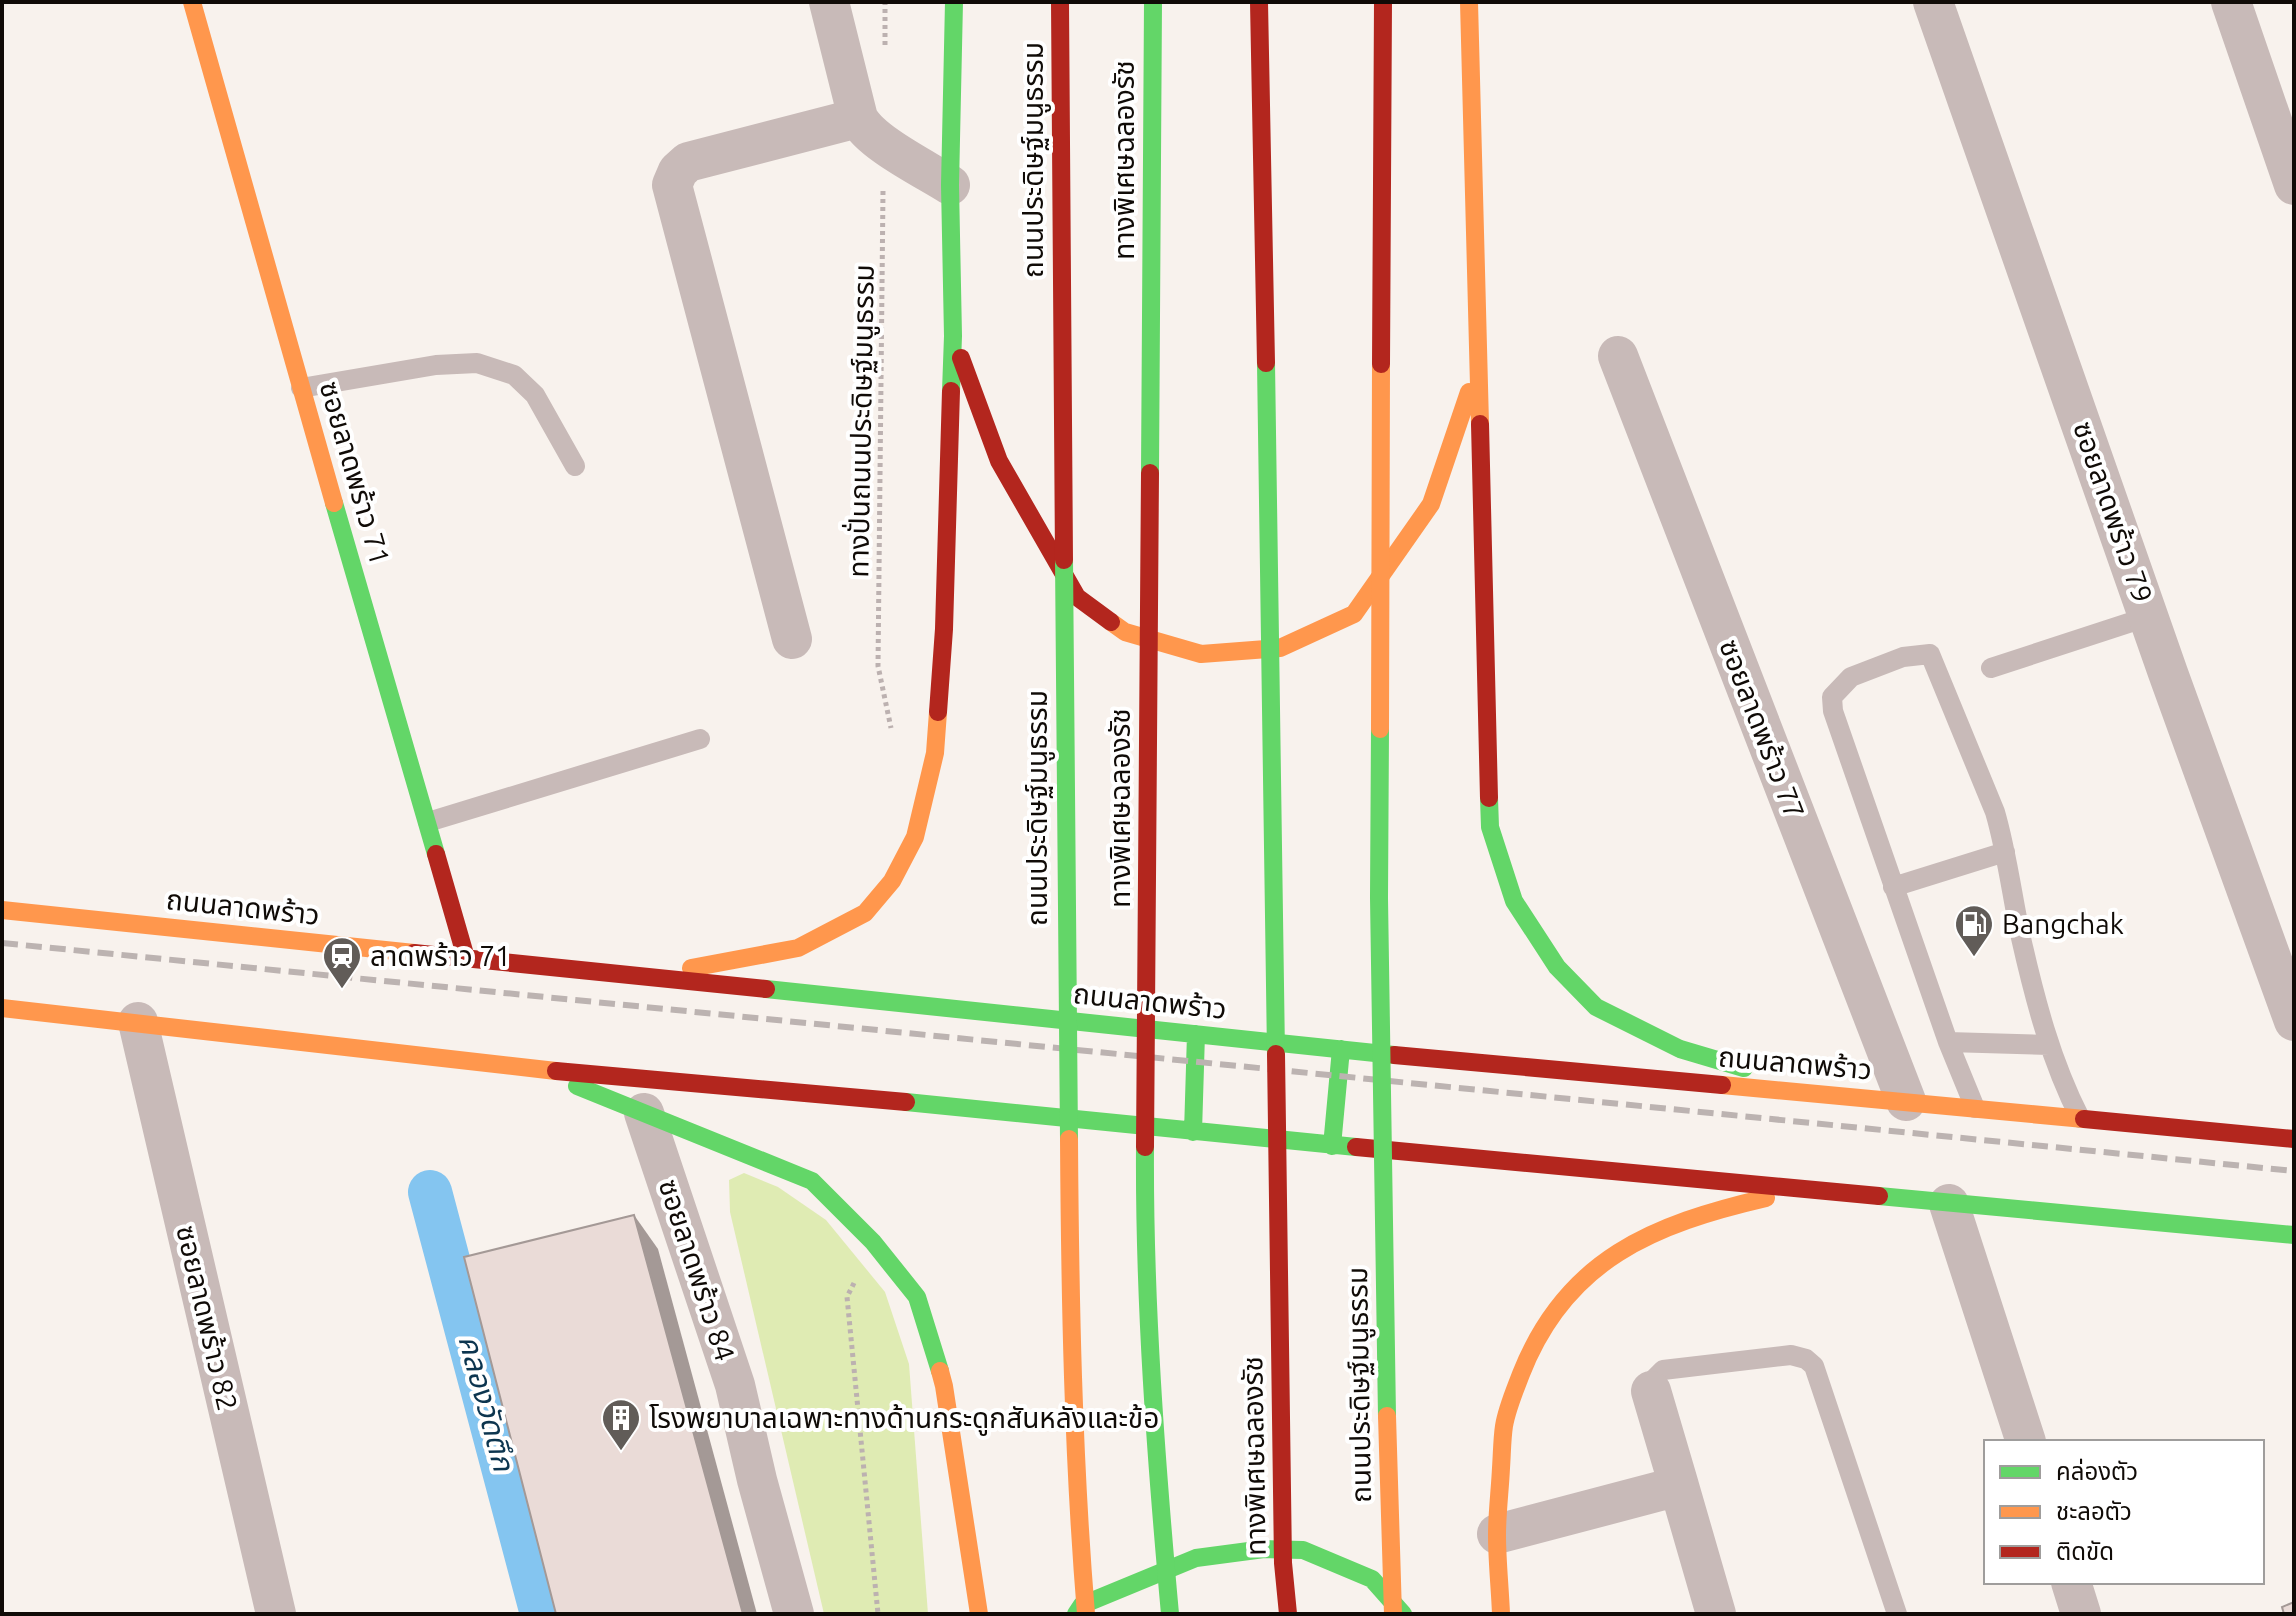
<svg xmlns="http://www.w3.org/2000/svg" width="2296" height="1616" font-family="Ubuntu,'Noto Sans Thai',sans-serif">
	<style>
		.green { fill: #dfebb3 }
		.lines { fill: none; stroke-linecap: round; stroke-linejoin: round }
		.canal { stroke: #84c5f0; stroke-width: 44 }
		.path { stroke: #bcb1b0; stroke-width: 5; stroke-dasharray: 4 4; stroke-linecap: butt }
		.lane { stroke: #c8bab8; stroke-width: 20 }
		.street { stroke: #c8bab8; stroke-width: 40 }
		.fast { stroke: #63d668; stroke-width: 18 }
		.slow { stroke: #ff974d; stroke-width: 18 }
		.jam { stroke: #b3261e; stroke-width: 18 }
		.rail { stroke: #bcb3b1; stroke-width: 6; stroke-dasharray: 16 8; stroke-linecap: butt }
		.fast-bridge { stroke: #63d668; stroke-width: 18 }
		.slow-bridge { stroke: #ff974d; stroke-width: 18 }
		.jam-bridge { stroke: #b3261e; stroke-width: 18 }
		.shaded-wall { fill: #a49996 }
		.building { fill: #eadbd7; stroke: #a49996; stroke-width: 2 }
		.labels { text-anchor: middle; stroke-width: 8; stroke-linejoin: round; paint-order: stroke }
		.street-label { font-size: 28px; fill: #100b07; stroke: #fff }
		.poi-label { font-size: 28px; fill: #100b07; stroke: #fff; text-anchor: start }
		.water-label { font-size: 30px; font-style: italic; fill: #0c354f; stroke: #fff }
	</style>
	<rect width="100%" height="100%" fill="#f8f2ed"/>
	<path class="green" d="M744,1173L778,1187L826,1220L885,1292L909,1364L928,1614H824L730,1212L729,1180Z"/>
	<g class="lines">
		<path class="canal" d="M430,1192L542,1614"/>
		<path class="path" d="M885,45V2
			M883,191L878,666L891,728
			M854,1283L847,1297L878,1614"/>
		<path class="lane" d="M301,388L436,365L477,363L514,375L535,395L575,466
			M1991,668L2150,616
			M428,822L700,739
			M1893,887L2005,852
			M1948,1042L2049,1045
			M1975,1108L1948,1042L1833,711L1832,697L1851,677L1903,657L1930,654L1995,812C2007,853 2012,896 2021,938C2035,1000 2051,1061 2080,1118
			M1651,1391L1654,1379L1663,1370L1791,1355L1806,1359L1814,1366L1897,1614"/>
		<path class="street" d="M829,2L858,118C871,143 925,169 950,185
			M1933,2L2168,673L2294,1021
			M2231,2L2294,185
			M1618,356L1906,1101
			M792,639L672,185L678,171L688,162L858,118
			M138,1022L276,1614
			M644,1113L735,1385L757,1480L794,1614
			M1949,1204L2026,1442
			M1651,1391L1679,1486
			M1497,1534L1679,1486L1716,1614
			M2071,1582L2081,1614"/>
		<path class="fast" d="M951,391L953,336L950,185L954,2
			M334,503L436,854
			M1489,798L1490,827L1514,901L1557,967L1596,1007L1680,1049L1744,1068
			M766,989L1394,1055
			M577,1086L812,1181L873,1242L917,1297L940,1371
			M906,1102L1356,1147
			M1193,1132L1196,1034
			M1332,1146L1341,1049
			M1879,1196L2294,1235
			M1076,1614L1082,1605L1196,1558L1264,1549L1303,1550L1372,1579L1403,1614"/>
		<path class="slow" d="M192,2L334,503
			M1469,2L1480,424
			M1111,622L1125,632L1201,654L1280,648L1354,614L1431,504L1469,392
			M2,910L414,953
			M691,968L798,948L865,913L892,881L915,837L935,753L938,712
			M2,1008L556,1071
			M1722,1085L2084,1119
			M940,1371L944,1386L979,1614
			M1501,1614C1500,1588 1497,1561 1497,1535C1497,1513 1500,1490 1501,1468C1502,1454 1502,1439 1504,1426C1507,1408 1515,1390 1521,1374C1566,1259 1654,1224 1766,1198"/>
		<path class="jam" d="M961,358L999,461L1077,597L1111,622
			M1480,424L1489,798
			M938,712L944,629L951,391
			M436,854L466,958
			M414,953L766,989
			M1394,1055L1722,1085
			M556,1071L906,1102
			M2084,1119L2294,1139
			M1356,1147L1879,1196"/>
		<path class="rail" d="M2,943L2294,1171"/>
		<path class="fast-bridge" d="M1266,363L1276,1054
			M1150,473L1153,2
			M1064,560L1069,1139
			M1380,729L1379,898L1387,1416
			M1145,1147C1144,1301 1156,1460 1170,1614"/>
		<path class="slow-bridge" d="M1380,729L1381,364
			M1069,1139C1070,1298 1073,1456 1086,1614
			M1387,1416L1393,1614"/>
		<path class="jam-bridge" d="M1060,2L1064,560
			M1259,2L1266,363
			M1381,364L1383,2
			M1276,1054L1283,1563L1288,1614
			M1145,1147L1150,473"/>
	</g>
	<path class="shaded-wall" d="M634,1215L658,1249L757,1614H743Z"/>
	<path class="building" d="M634,1215L743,1614H556L464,1257Z
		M2294,1602V1614H2284L2282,1607Z"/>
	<defs>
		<symbol id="fuel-pin" viewBox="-11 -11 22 30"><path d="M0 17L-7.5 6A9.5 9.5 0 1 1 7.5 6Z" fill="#615c58" stroke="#fff"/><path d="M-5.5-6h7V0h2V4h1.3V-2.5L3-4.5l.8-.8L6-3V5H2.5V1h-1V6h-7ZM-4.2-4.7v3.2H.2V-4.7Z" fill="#fff"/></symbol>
		<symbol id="station-pin" viewBox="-11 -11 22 30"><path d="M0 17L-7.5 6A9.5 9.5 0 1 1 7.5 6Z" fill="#615c58" stroke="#fff"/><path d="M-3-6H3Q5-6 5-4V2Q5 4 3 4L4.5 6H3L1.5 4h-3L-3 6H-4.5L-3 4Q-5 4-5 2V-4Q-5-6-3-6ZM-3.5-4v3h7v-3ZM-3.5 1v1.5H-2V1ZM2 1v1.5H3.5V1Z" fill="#fff"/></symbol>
		<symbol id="building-pin" viewBox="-11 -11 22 30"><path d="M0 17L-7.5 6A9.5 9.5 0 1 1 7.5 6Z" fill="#615c58" stroke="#fff"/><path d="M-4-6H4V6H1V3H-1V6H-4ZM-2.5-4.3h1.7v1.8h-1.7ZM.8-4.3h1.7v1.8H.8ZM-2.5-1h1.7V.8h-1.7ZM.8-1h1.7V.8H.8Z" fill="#fff"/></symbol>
	</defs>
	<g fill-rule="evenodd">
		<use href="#fuel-pin" x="1952" y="902" width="44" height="60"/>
		<use href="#station-pin" x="320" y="934" width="44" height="60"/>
		<use href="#building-pin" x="599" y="1396" width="44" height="60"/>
	</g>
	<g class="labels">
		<g class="street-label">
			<text transform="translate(1033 160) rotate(-90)" y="10">ถนนประดิษฐ์มนูธรรม</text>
			<text transform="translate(1124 160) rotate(-90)" y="10">ทางพิเศษฉลองรัช</text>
			<text transform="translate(861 421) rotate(-89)" y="10">ทางปั่นถนนประดิษฐ์มนูธรรม</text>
			<text transform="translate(355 473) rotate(74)" y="10">ซอยลาดพร้าว 71</text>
			<text transform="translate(2113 512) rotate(71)" y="10">ซอยลาดพร้าว 79</text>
			<text transform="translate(1762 729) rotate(69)" y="10">ซอยลาดพร้าว 77</text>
			<text transform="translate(1037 808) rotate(-90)" y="10">ถนนประดิษฐ์มนูธรรม</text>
			<text transform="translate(1120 808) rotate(-90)" y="10">ทางพิเศษฉลองรัช</text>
			<text transform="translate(243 907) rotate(6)" y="10">ถนนลาดพร้าว</text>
			<text transform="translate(1150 1001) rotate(6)" y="10">ถนนลาดพร้าว</text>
			<text transform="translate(1795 1063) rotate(5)" y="10">ถนนลาดพร้าว</text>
			<text transform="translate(697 1270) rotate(72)" y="10">ซอยลาดพร้าว 84</text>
			<text transform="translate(207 1318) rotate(77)" y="10">ซอยลาดพร้าว 82</text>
			<text transform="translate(1359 1385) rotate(-91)" y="10">ถนนประดิษฐ์มนูธรรม</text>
			<text transform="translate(1254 1456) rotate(-91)" y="10">ทางพิเศษฉลองรัช</text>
		</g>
		<g class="poi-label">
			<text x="2002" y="934">Bangchak</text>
			<text x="370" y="966">ลาดพร้าว 71</text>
			<text x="649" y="1428">โรงพยาบาลเฉพาะทางด้านกระดูกสันหลังและข้อ</text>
		</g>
		<g class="water-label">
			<text transform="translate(486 1403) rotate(75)" y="10">คลองวัดตึก</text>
		</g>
	</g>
	<rect width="2296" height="1616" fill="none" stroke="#100b07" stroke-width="8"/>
	<rect x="1984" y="1440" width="280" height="144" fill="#ffffff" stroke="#9f9d9c" stroke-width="2"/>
	<rect x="2000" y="1466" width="40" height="12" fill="#63d668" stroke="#9f9d9c" stroke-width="2"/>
	<text x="2056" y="1480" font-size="24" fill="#100b07">คล่องตัว</text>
	<rect x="2000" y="1506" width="40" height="12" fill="#ff974d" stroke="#9f9d9c" stroke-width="2"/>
	<text x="2056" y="1520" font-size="24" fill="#100b07">ชะลอตัว</text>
	<rect x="2000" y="1546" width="40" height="12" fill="#b3261e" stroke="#9f9d9c" stroke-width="2"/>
	<text x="2056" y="1560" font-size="24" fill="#100b07">ติดขัด</text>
</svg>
